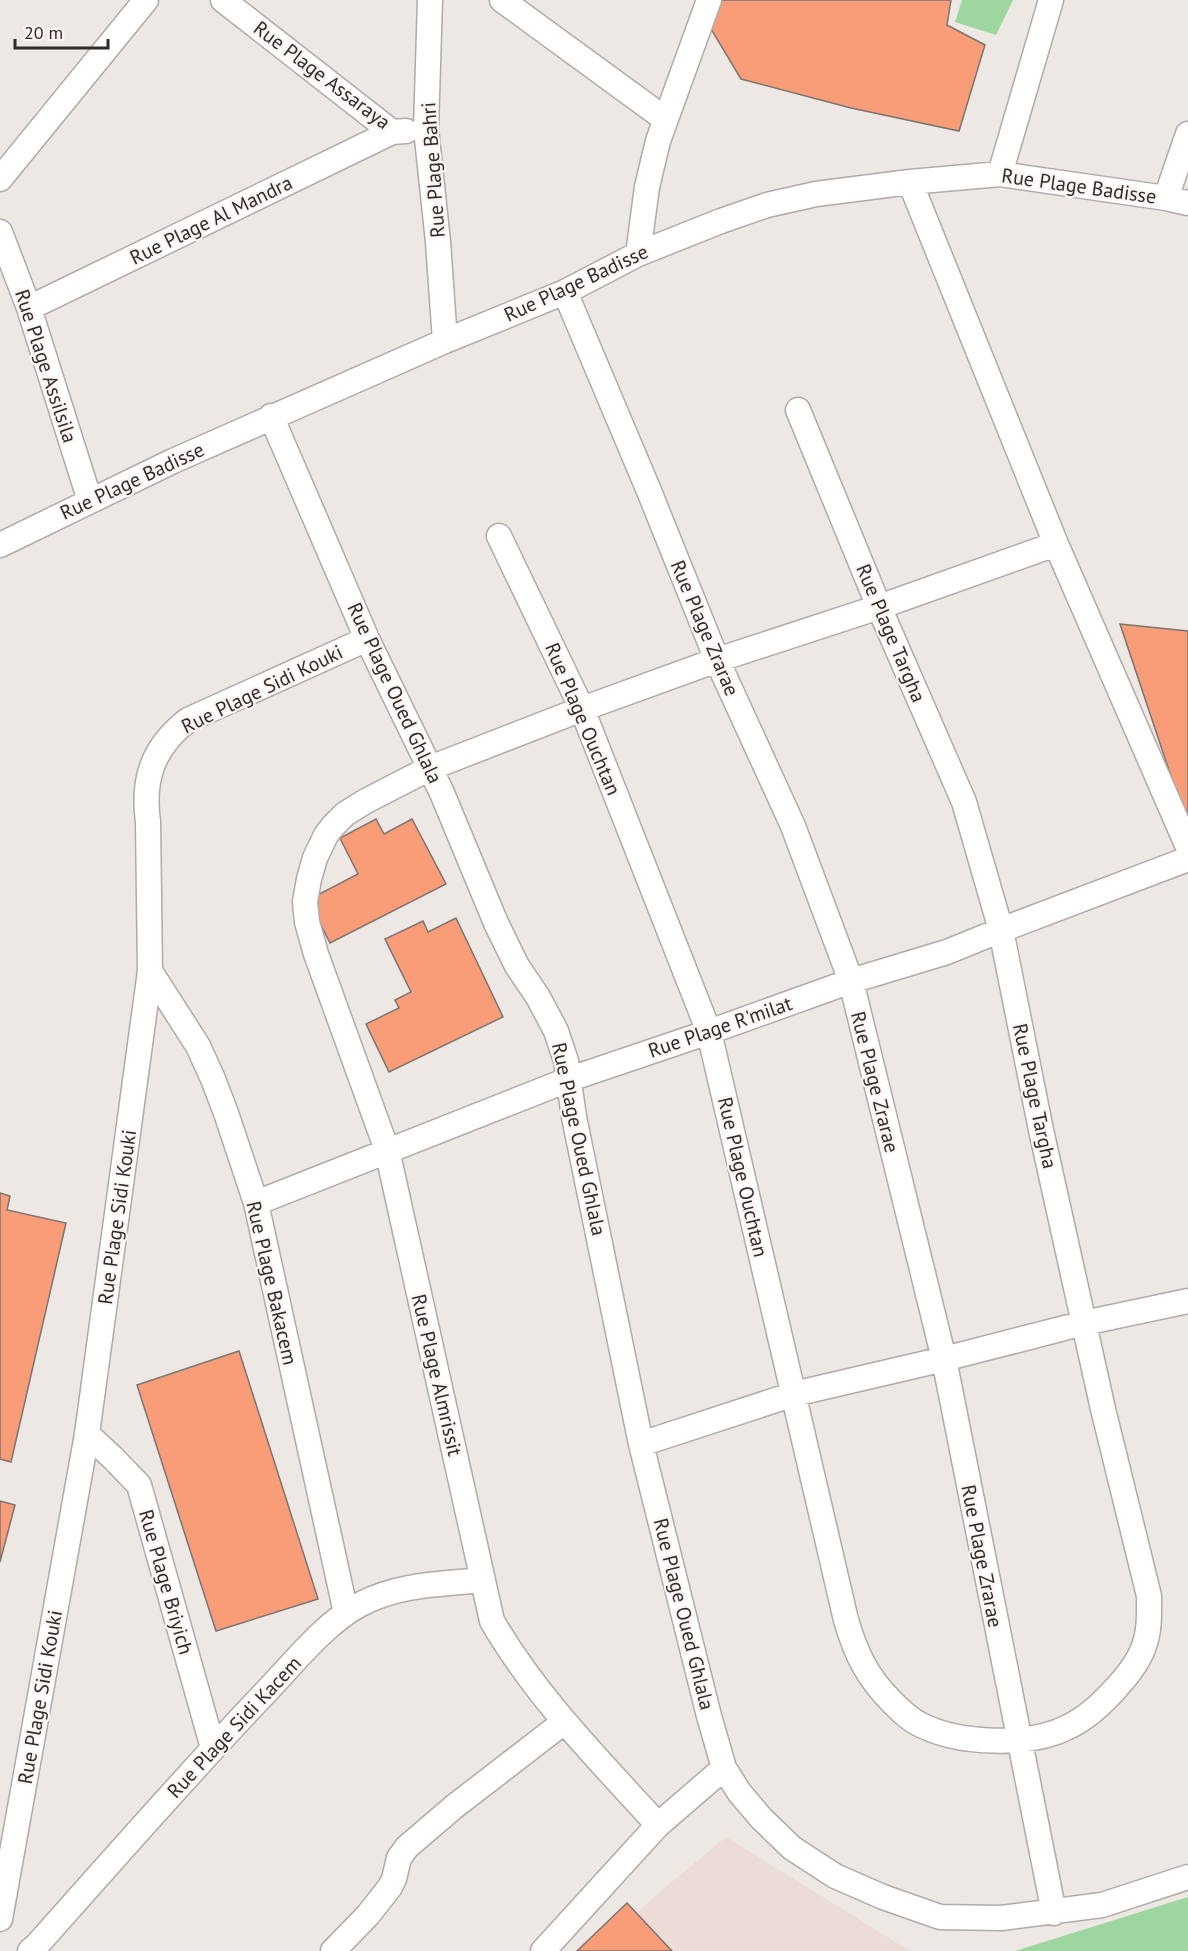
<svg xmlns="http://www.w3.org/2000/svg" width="1188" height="1951" font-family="'PT Sans',sans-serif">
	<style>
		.built { fill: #ebdcd7 }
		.green { fill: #9ed6a0 }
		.building { fill: #f99d79; stroke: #7a7472; stroke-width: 1.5 }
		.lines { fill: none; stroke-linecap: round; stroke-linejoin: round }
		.street-casing { stroke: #b0aaa8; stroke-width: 27 }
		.street { stroke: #fff; stroke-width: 24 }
		.labels { text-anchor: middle; stroke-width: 4.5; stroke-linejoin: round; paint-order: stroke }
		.street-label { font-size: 20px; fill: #2e2c2b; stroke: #fcf5f2 }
	</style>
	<rect width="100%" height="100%" fill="#eee8e5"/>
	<path class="built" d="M726,1837L910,1951H595L656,1895Z"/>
	<path class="green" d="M962,0H1013L996,35L955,22Z
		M1188,1897V1951H1015Z"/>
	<path class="building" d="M721,0H951L947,25L985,45L959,131L851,108L741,79L711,29Z
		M1120,624L1188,631V827Z
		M376,819L384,834L412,819L446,884L330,943L308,900L358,874L340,838Z
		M456,918L503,1017L389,1072L366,1024L399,1008L395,1000L411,992L385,939L423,921L428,932Z
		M0,1193L10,1196L7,1210L66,1223L11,1462L0,1459Z
		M239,1351L318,1599L216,1631L137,1385Z
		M0,1501L15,1505L0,1562Z
		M627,1903L672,1951H577Z"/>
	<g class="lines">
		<defs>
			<path id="street" d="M223,0L392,132L406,131
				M430,0L426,129L438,242L445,341
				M502,0L665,119
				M1000,174L1051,0
				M0,179L146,0
				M910,182L1056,544L1188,847
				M1166,198L1188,134
				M0,232L29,308L90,501
				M638,254L647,187L658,141L709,0
				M565,292L649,491L717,660L793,826L851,981L944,1359L1054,1913
				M29,308L392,132
				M271,416L367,639L442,793L496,923L517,966L538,997L556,1031L566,1061L574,1117L641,1444L709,1716L724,1768L739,1792L761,1818L792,1848L835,1876L883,1897L940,1917L1001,1918L1102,1905L1188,1877
				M499,536L582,709L709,1032L846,1620C856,1654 867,1677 892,1702C901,1711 910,1720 921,1725C959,1744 1029,1747 1068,1727C1087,1718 1103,1703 1117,1687C1128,1675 1139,1661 1144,1646C1150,1630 1149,1612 1149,1596L1103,1409L1041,1130L1001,930L964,802L879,607L798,410
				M0,545L173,461L445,341L565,292L638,254L721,221L767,205L816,194L910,182L1000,174L1166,198L1188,203
				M150,971L198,1046L213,1079L226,1113L256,1203L346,1613
				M256,1203L570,1079L709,1032L851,981L947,952L1001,930L1188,859
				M87,1434L113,1458L139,1485L213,1748
				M641,1444L794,1394L944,1359L1084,1323L1188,1301
				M658,1825C599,1760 536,1697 492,1621L387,1150L316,954L307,922L305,902L309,879L315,858L326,835L333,826L345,814L366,801L430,768L582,709L717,660L879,607L1056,544
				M0,1919L87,1434L150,971L148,822C142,779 153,747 188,720L367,639
				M30,1951L37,1945C112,1861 186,1776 263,1695C291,1666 325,1623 359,1605C398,1584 441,1584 483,1580
				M333,1951L368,1915L390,1887L394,1879L399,1858L407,1847L455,1806L564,1722
				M543,1951L658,1825L724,1768"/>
		</defs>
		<use href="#street" class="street-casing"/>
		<use href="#street" class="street"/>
	</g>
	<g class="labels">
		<g class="street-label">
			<text transform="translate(322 75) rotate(37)" y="7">Rue Plage Assaraya</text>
			<text transform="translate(433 170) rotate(-94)" y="7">Rue Plage Bahri</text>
			<text transform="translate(1079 186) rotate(8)" y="7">Rue Plage Badisse</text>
			<text transform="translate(211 220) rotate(-26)" y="7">Rue Plage Al Mandra</text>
			<text transform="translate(576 283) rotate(-25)" y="7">Rue Plage Badisse</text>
			<text transform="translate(46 366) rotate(72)" y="7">Rue Plage Assilsila</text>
			<text transform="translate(132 481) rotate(-25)" y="7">Rue Plage Badisse</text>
			<text transform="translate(705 628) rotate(67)" y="7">Rue Plage Zrarae</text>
			<text transform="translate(891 633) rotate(67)" y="7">Rue Plage Targha</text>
			<text transform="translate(262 689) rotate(-26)" y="7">Rue Plage Sidi Kouki</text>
			<text transform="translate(395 693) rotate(65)" y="7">Rue Plage Oued Ghlala</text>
			<text transform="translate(583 719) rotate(67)" y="7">Rue Plage Ouchtan</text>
			<text transform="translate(720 1027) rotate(-19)" y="7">Rue Plage R'milat</text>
			<text transform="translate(875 1082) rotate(76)" y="7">Rue Plage Zrarae</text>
			<text transform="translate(1035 1096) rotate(78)" y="7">Rue Plage Targha</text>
			<text transform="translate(579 1139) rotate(78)" y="7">Rue Plage Oued Ghlala</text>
			<text transform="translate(743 1177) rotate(77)" y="7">Rue Plage Ouchtan</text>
			<text transform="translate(117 1217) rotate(-82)" y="7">Rue Plage Sidi Kouki</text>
			<text transform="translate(272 1283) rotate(77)" y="7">Rue Plage Bakacem</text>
			<text transform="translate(437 1375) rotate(77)" y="7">Rue Plage Almrissit</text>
			<text transform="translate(982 1556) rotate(79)" y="7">Rue Plage Zrarae</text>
			<text transform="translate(166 1582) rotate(74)" y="7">Rue Plage Briyich</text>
			<text transform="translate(684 1614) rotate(76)" y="7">Rue Plage Oued Ghlala</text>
			<text transform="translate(40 1697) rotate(-80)" y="7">Rue Plage Sidi Kouki</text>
			<text transform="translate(234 1727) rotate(-47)" y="7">Rue Plage Sidi Kacem</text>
		</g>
	</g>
	<path d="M15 39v9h93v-9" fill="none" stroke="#2e2c2b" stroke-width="3"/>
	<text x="24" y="39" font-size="18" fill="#2e2c2b" stroke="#fcf5f2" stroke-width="4.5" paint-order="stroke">20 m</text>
</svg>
